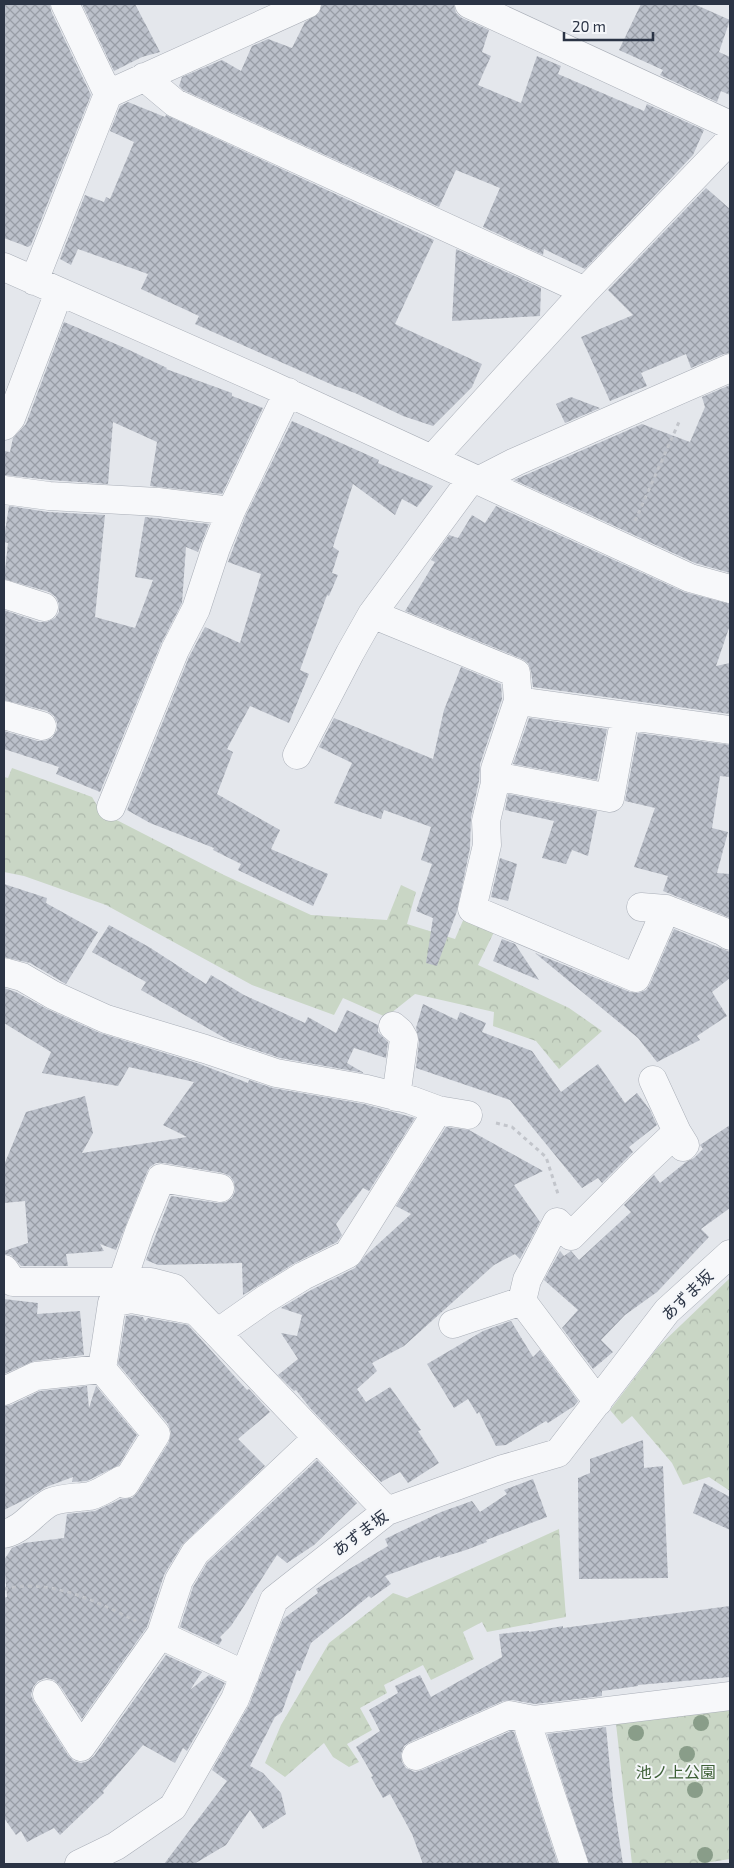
<svg xmlns="http://www.w3.org/2000/svg" width="734" height="1868" font-family="'Exo 2','Noto Sans JP',sans-serif">
	<style>
		.forest { fill: url(#forest-crowns) }
		.building { fill: url(#building-cross-hatch) }
		.lines { fill: none; stroke-linecap: round; stroke-linejoin: round }
		.minor-casing { stroke: #a9aeb7; stroke-width: 29 }
		.path { stroke: #c2c5cb; stroke-width: 3; stroke-dasharray: 4 4; stroke-linecap: butt }
		.minor { stroke: #f7f8fa; stroke-width: 28 }
		.tree { fill: #899d89 }
		.labels { text-anchor: middle; stroke-width: 4; stroke-linejoin: round; paint-order: stroke }
		.street-label { font-size: 16px; fill: #2b3445; stroke: #f4f6f9 }
		.park-label { font-size: 16px; fill: #3f6138; stroke: #f4f6f9 }
	</style>
	<defs>
		<pattern id="forest-crowns" width="20" height="18" patternUnits="userSpaceOnUse" patternTransform="scale(1.25)"><rect width="20" height="18" fill="#c9d6c5"/><path d="M2 6a3 3 0 1 1 6 0M12 15a3 3 0 1 1 6 0" fill="none" stroke="#adb8ab"/></pattern>
		<pattern id="building-cross-hatch" width="8" height="8" patternUnits="userSpaceOnUse" patternTransform="scale(1.25)"><rect width="8" height="8" fill="#bbc0ca"/><path d="M0 0l8 8M0 8l8-8" fill="none" stroke="#989da6"/></pattern>
	</defs>
	<rect width="100%" height="100%" fill="#e4e7ec"/>
	<path class="forest" d="M12,768L92,797L101,812L224,875L311,915L387,920L401,885L416,892L407,924L455,939L465,916L494,932L478,965L569,1008L602,1031L559,1069L536,1041L493,1026L494,1012L415,994L386,1017L343,998L334,1015L252,985L106,905L24,876L4,872V777L8,778Z
		M730,1278V1491L709,1477L683,1485L672,1463L632,1416L622,1424L610,1410L658,1347Z
		M559,1529L566,1617L487,1632L482,1622L463,1632L474,1659L431,1680L423,1665L384,1685L387,1693L360,1708L372,1730L347,1744L359,1762L349,1767L333,1757L324,1743L285,1777L265,1763L281,1725L329,1643L393,1593L407,1598Z
		M730,1708V1859L698,1864H632L616,1724Z"/>
	<path class="building" d="M4,4H50L51,11L91,95L31,245L28,247L4,238Z
		M82,4H135L160,52L142,57L114,71Z
		M322,4H454L456,13L462,18L489,30L482,52L491,56L478,85L521,103L537,56L561,66L558,74L644,111L647,104L704,130L693,155L585,269L544,249L543,255L483,227L500,188L456,170L439,207L183,90L179,86L182,77L222,60L241,71L252,46L268,39L292,48L305,22L319,13Z
		M641,4H694L730,20L719,52L730,57V95L721,91L717,102L660,75L663,70L619,50Z
		M128,102L165,117L166,115L434,240L395,324L482,364L472,387L433,426L403,416L355,393L335,386L195,324L199,316L141,289L148,274L78,249L71,265L60,259L85,195L104,202L106,197L110,199L134,142L110,131L120,106Z
		M706,188L730,209V353L724,354L691,368L686,354L641,373L647,386L610,401L581,337L633,315L608,290Z
		M456,249L541,288L540,316L452,321Z
		M64,322L125,348L167,368L166,369L232,393V396L263,408L222,494L150,486L157,442L113,422L108,484L50,480L4,475V451L10,452L13,438L26,424Z
		M730,385V573L695,563L514,480L642,424L690,442L705,407L702,397Z
		M571,397L600,408L565,423L556,404Z
		M292,421L379,460L378,463L433,486L417,507L402,499L395,515L353,484L333,547L339,551L332,573L338,575L329,596L327,595L300,670L309,674L289,723L250,706L227,749L233,752L217,794L280,830L271,849L328,874L313,906L238,870L241,864L213,850L214,848L150,823L127,810L189,657L205,627L240,643L261,574L228,562L245,517Z
		M9,506L48,512L105,515L95,617L135,628L153,580L135,577L145,517L209,524L198,552L186,547L182,603L161,644L100,792L56,774L59,767L4,749V731L38,741H45L52,738L57,730V723L54,716L47,711L4,700V610L39,622H47L55,618L59,612V604L56,597L49,592L4,579L8,543L4,542V538Z
		M496,506L684,592L730,604V625L716,666L730,663V714L533,687L531,671L528,663L522,659L405,611L435,562L431,560L449,535L458,538L472,515L485,523Z
		M461,667L501,684L502,699L480,764L479,781L471,818L470,848L457,911L437,966L426,963L433,918L416,911L432,864L421,860L431,827L384,810L381,819L334,803L352,763L319,747L334,718L433,759L444,710Z
		M529,718L607,729L597,780L513,764Z
		M638,733L730,745V777L720,776L712,828L728,832L717,873L730,874V918L663,891L668,876L634,867L655,808L625,801Z
		M508,794L597,811L588,856L572,850L566,864L542,858L554,821L505,810Z
		M500,858L517,864L508,901L491,897Z
		M4,884L47,898L46,903L98,932L66,984L30,963L4,957Z
		M109,925L149,947L206,984L211,975L244,995L305,1023L308,1017L336,1033L347,1010L378,1025V1032L388,1042L386,1058L354,1048L347,1063L364,1073L280,1058L230,1041L141,990L146,982L92,952Z
		M674,929L730,952V978L712,992L727,1016L697,1036L700,1040L657,1062L638,1038L535,953L630,992L638,993L646,990L650,984Z
		M502,939L515,944L539,980L493,961Z
		M4,988L16,992L47,1009L100,1033L200,1064L248,1083L249,1080L273,1088L364,1104L415,1118L369,1191L363,1188L336,1224L342,1235L337,1242L295,1263L243,1295L242,1263L158,1265L146,1260L171,1196L218,1203L226,1202L232,1198L235,1191L234,1182L230,1176L223,1173L164,1163H156L150,1167L147,1172L116,1250L100,1244L104,1251L66,1254L68,1266H21L11,1255L4,1254V1251L28,1243L25,1201L4,1203V1165L26,1112L85,1096L93,1133L82,1153L187,1137L163,1125L194,1082L129,1067L118,1086L42,1073L51,1052L4,1023Z
		M423,1004L457,1020L460,1012L486,1023L482,1032L532,1051L561,1092L598,1064L625,1103L637,1093L650,1110L657,1125L629,1147L633,1152L602,1183L598,1178L582,1188L510,1100L416,1068L419,1041L416,1028Z
		M730,1125V1208L701,1229L709,1237L657,1292L625,1315L601,1340L613,1352L593,1369L562,1328L578,1310L544,1280L560,1251L564,1256L571,1251L579,1260L631,1212L624,1205L654,1175L660,1183L686,1162L694,1158L703,1149L700,1145Z
		M446,1127L469,1130L543,1171L514,1185L540,1222L520,1259L515,1254L494,1265L404,1346L372,1363L377,1371L357,1389L366,1402L390,1387L421,1430L418,1431L439,1463L408,1483L400,1472L381,1482L310,1408L296,1390L294,1391L278,1375L298,1359L281,1333L297,1336L302,1315L281,1308L311,1290L355,1268L365,1256L411,1214L396,1206Z
		M4,1299L38,1303L37,1314L80,1311L84,1355L34,1361L4,1374Z
		M131,1315L143,1317L145,1321L148,1318L188,1325L247,1390L249,1389L270,1412L238,1439L265,1466L182,1545L164,1575L147,1627L82,1719L60,1686L54,1680L46,1678L38,1681L33,1687L31,1695L34,1702L68,1755L74,1761L81,1763L88,1761L94,1756L166,1655L202,1672L190,1690L209,1675L225,1683L187,1751L183,1748L175,1763L143,1745L103,1791L104,1793L60,1835L54,1828L27,1842L21,1831L16,1835L4,1818V1598L7,1597L4,1560L12,1548L24,1543L64,1538L67,1514L95,1511L121,1499L132,1498L138,1492L169,1442L171,1432L168,1424L118,1364L126,1316Z
		M511,1321L533,1357L540,1350L578,1401L574,1406L548,1423L546,1421L506,1445L496,1446L479,1412L477,1414L468,1399L454,1408L427,1364L483,1331Z
		M87,1386L89,1408L96,1386L137,1435L119,1465L87,1481L72,1482L73,1477L46,1487L30,1497L4,1510V1406L11,1405L40,1391Z
		M643,1440L644,1468L663,1466L668,1578L579,1579L578,1478L590,1473V1459Z
		M317,1460L357,1503L314,1545L287,1563L277,1555L231,1626L220,1637L222,1640L219,1645L180,1627L193,1587L207,1563Z
		M533,1479L547,1517L486,1540L487,1542L466,1550L440,1558V1556L385,1576L391,1584L371,1598L369,1596L311,1643L300,1671L297,1670L282,1712L275,1717L250,1766L263,1773L281,1793L286,1814L263,1829L250,1810L226,1845L194,1864H164L227,1781L212,1770L249,1705L283,1619L318,1593L316,1589L388,1546L385,1539L441,1512L472,1501L480,1512L507,1494L504,1490Z
		M704,1483L730,1497V1530L693,1513Z
		M730,1606V1677L638,1685V1686L602,1691V1696L535,1704L512,1700L503,1701L410,1742L404,1746L401,1754L402,1762L406,1768L415,1772L422,1770L511,1731L514,1732L558,1864H423L412,1834L390,1794L383,1798L371,1777L373,1776L356,1747L380,1731L369,1710L398,1693L395,1686L420,1675L431,1697L502,1657L499,1634L529,1631V1632L563,1626V1628Z
		M606,1727L613,1799L623,1864H589L547,1734Z"/>
	<g class="lines">
		<defs>
			<path id="minor" d="M65,4L108,94L307,4
				M469,4L730,125
				M144,77L175,103L585,291
				M4,267L269,384L690,578L730,589
				M34,281L108,94
				M4,426L11,418L59,292
				M432,459L585,291L730,140
				M478,481L515,462L730,368
				M4,490L49,496L158,502L231,511
				M4,594L44,607
				M372,614L516,673L518,701
				M4,715L42,726
				M297,755L350,653L372,614L472,478
				M495,776L610,798L625,716
				M111,807L175,650L196,609L216,548L231,511L288,392
				M641,907L666,909L722,931L730,936
				M666,909L636,978L472,909L487,845L486,821L495,783V769L518,701L730,730
				M4,972L22,977L53,995L106,1019L205,1049L276,1073L367,1089L411,1100L438,1110L468,1115
				M393,1026L400,1032L404,1039L396,1097
				M653,1080L677,1132L685,1145L683,1147
				M4,1269L13,1282H151L174,1288L387,1511
				M122,1282L139,1232L161,1178L220,1188
				M453,1324L522,1301
				M217,1333L264,1300L303,1276L348,1254L438,1110
				M4,1391L36,1376L102,1369
				M598,1402L522,1301L527,1280L557,1222L571,1236L639,1168L677,1132
				M4,1534C25,1529 35,1510 51,1502C64,1497 77,1498 90,1496C101,1493 111,1486 121,1480L125,1484L156,1434L102,1369L112,1303L131,1299L196,1311
				M171,1640L245,1675
				M47,1694L81,1747L161,1634L179,1580L195,1553L317,1438
				M416,1756L509,1715L534,1720
				M79,1864L116,1846L173,1807L235,1699L274,1600L387,1511L503,1469L558,1453L667,1311L730,1254
				M574,1864L529,1729L534,1720L730,1696"/>
		</defs>
		<use href="#minor" class="minor-casing"/>
		<path class="path" d="M635,521L679,422
			M496,1123L512,1127L546,1157L558,1194
			M4,1589C51,1578 95,1601 136,1621"/>
		<use href="#minor" class="minor"/>
	</g>
	<g class="tree">
		<circle cx="701" cy="1723" r="8"/>
		<circle cx="636" cy="1733" r="8"/>
		<circle cx="687" cy="1754" r="8"/>
		<circle cx="695" cy="1790" r="8"/>
		<circle cx="705" cy="1855" r="8"/>
	</g>
	<g class="labels">
		<g class="street-label">
			<text transform="translate(687 1295) rotate(-44)" y="6">あずま坂</text>
			<text transform="translate(360 1533) rotate(-37)" y="6">あずま坂</text>
		</g>
		<g class="park-label">
			<text x="676" y="1778">池ノ上公園</text>
		</g>
	</g>
	<rect width="734" height="1868" fill="none" stroke="#2b3445" stroke-width="10"/>
	<path d="M564 32v8h89v-8" fill="none" stroke="#2b3445" stroke-width="2.5"/>
	<text x="572" y="32" font-size="15" fill="#2b3445" stroke="#f4f6f9" stroke-width="4" paint-order="stroke">20 m</text>
</svg>
